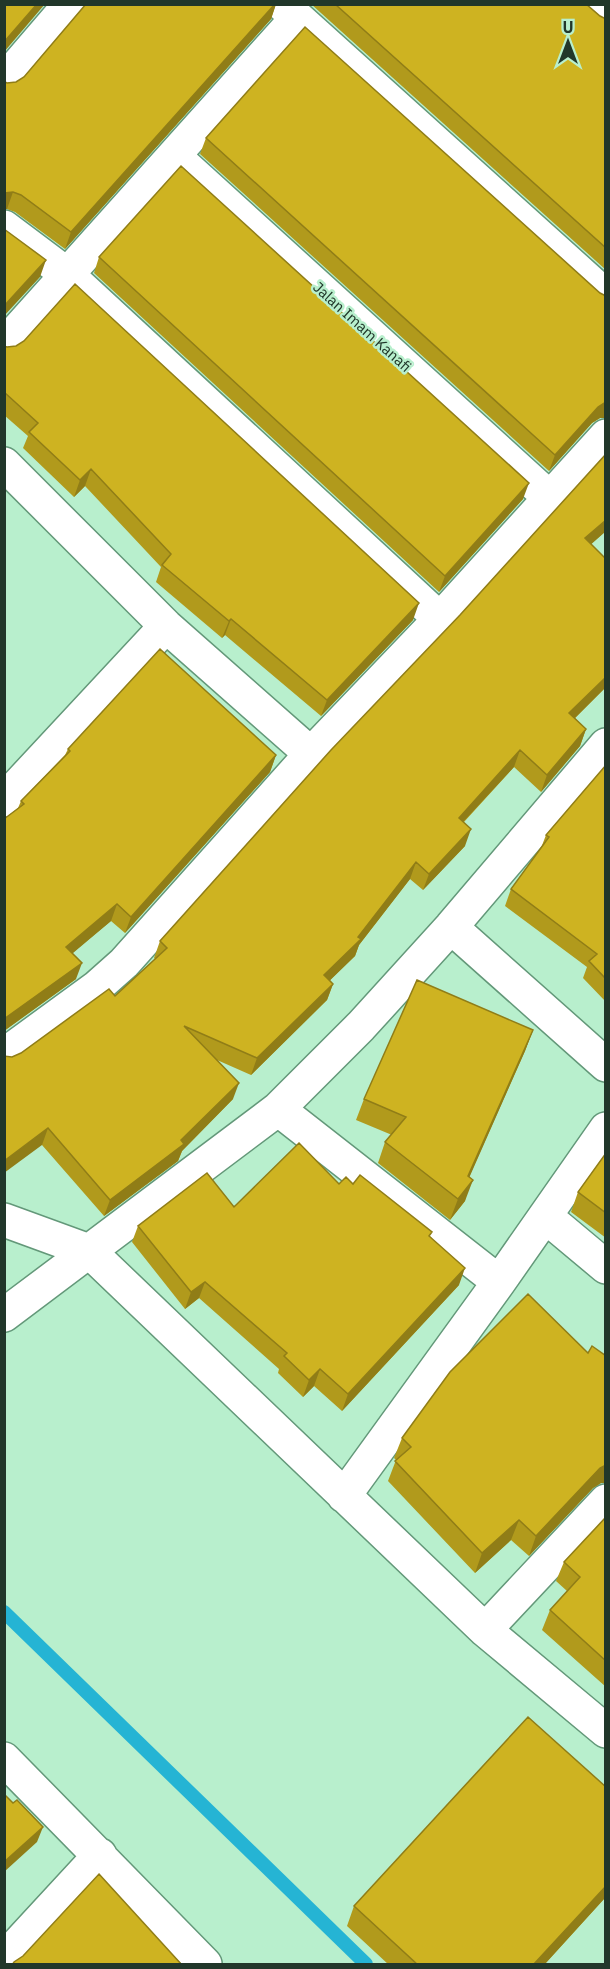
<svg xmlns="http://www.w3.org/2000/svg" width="610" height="1969" font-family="'IBM Plex Sans',sans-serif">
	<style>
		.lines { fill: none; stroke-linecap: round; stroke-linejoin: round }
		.stream { stroke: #25b4d4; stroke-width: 14 }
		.minor-casing { stroke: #639879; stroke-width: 36 }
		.minor { stroke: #fff; stroke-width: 33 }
		.wall { fill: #b19a1c }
		.shaded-wall { fill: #907d17 }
		.building { fill: #ceb321; stroke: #907d17; stroke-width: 1.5 }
		.labels { text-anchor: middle; stroke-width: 5; stroke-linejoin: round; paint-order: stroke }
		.street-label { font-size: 15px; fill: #21372a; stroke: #b8efcd }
	</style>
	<rect width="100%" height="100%" fill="#b8efcd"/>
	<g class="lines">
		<path class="stream" d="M4,1612L366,1964"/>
		<defs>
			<path id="minor" d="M282,4L606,296
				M589,4L606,19
				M4,81L70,4
				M174,156L550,498
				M4,227L68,275L440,619
				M4,345L297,18
				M4,464L166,626L311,754
				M4,800L166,626
				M451,927L606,1065
				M4,1055L97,987L124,963L311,754L440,619L606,436
				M278,1109L499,1282
				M545,1216L606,1267
				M4,1220L89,1251L485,1630L606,1731
				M4,1315L278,1109L361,1026L451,927L606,745
				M344,1496L499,1282L606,1129
				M485,1630L606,1501
				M4,1759L205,1964
				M4,1959L100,1855"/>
		</defs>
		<use href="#minor" class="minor-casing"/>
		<use href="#minor" class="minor"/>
	</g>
	<path class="wall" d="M86,4H276L271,19L65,249L15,212L7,209V83L16,82L24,77Z
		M311,4H586L600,16L606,19V270Z
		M206,138L606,296V418H600L592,423L549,471L200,154Z
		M99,257L523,499L439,592L94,273Z
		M4,346L413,620L321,716L225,635L222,638L156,582L161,567L85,486L74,497L23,448L28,436L4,415Z
		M606,454V531L591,544L606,559V687L575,718L586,729L580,746L541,792L514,767L464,822L465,846L423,890L410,879L359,945L355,956L330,980L333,984L327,1000L251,1075L217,1060L233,1099L182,1151L178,1161L104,1216L42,1145L12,1057L21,1053L115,996L155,959L154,958L160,941L460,615Z
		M68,749L276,755L270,772L125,933L111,921L72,953L76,979L4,1031V819L18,808L21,801L65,755Z
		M606,765V1002L583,978L587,967L505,906L511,889L541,848L546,835Z
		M533,1030L525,1051L469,1177L465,1201L450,1220L378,1163L385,1142L392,1135L356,1120L364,1099Z
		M606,1153V1238L571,1212L578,1192Z
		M339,1184H353L431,1237L459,1285L342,1411L314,1386L303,1397L278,1373L279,1369L199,1298L185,1309L132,1242L138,1226Z
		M588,1353L606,1356V1483H601L593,1488L529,1556L511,1540L475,1573L388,1481L396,1460L394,1458L402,1438Z
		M606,1517V1687L542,1630L550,1610L567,1591L556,1581L564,1562Z
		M606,1787V1901L604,1899L544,1965H389L347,1926L354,1906Z"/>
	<path class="shaded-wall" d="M37,4H45L4,52V42Z
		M275,4H276L271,19L65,249L71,232Z
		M13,192L7,209H4V193Z
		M46,260L40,277L4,316V306Z
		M606,402V418H600L592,423L549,471L555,455L598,407Z
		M91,469L85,486L74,497L80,480Z
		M529,483L523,499L439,592L445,576Z
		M606,520V531L579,555L585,538Z
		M419,603L413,620L321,716L327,700Z
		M231,619L225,635L222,638L229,621Z
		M606,677V687L563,730L569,713Z
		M586,729L580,746L541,792L547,775Z
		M520,750L514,767L452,834L459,818Z
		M276,755L270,772L125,933L131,917Z
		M471,829L465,846L423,890L429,874Z
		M416,862L410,879L359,945L355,956L318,992L324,975L358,937Z
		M117,904L111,921L60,964L66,947Z
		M82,963L76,979L4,1031V1019Z
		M333,984L327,1000L251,1075L257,1058Z
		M533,1030L525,1051L462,1194L473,1180L465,1201L450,1220L458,1199Z
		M239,1083L233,1099L182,1151L178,1161L104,1216L110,1200L181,1140Z
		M48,1128L42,1145L4,1173V1161Z
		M465,1268L459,1285L342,1411L348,1394Z
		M205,1282L199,1298L185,1309L191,1292Z
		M320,1369L314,1386L303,1397L309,1380Z
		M606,1465V1483H601L593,1488L529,1556L536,1536L600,1468Z
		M519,1520L511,1540L475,1573L482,1553Z
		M43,1827L37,1842L4,1872V1862Z
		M606,1886V1895L604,1899L544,1965H533Z"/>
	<path class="building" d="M4,4H37L4,42Z
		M86,4H275L71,232L21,195L13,192L4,193V81L7,83L16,82L24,77Z
		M335,4H586L600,16L606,19V248Z
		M305,27L600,293L606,296V402L598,407L555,455L206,138Z
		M181,166L529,483L445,576L99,257Z
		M4,229L46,260L4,306Z
		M75,284L419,603L327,700L231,619L229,621L162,565L171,554L91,469L80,480L29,432L38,423L4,392V346L7,347L16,346L24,341Z
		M606,454V520L585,538L606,559V677L569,713L586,729L547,775L520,750L459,818L471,829L429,874L416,862L358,937L361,939L324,975L333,984L257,1058L184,1026L239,1083L181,1140L184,1144L110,1200L48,1128L4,1161V1056L12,1057L21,1053L109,989L115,996L167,948L160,941L331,750L460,615Z
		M160,649L276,755L131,917L117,904L66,947L82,963L4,1019V819L24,804L21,801L70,751L68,749Z
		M606,765V979L589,961L597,954L511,889L549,837L546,835Z
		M417,980L533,1030L468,1176L473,1180L458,1199L385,1142L406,1117L364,1099Z
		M299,1143L339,1184L346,1177L353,1184L360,1175L432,1232L429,1236L465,1268L348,1394L320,1369L309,1380L284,1356L287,1353L205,1282L191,1292L138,1226L207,1173L234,1207Z
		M606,1153V1213L578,1192Z
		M528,1294L588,1353L592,1346L606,1356V1465L600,1468L536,1536L519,1520L482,1553L395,1461L411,1447L402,1438L450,1372Z
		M606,1517V1661L550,1610L580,1577L564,1562Z
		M528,1717L606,1787V1886L533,1965H418L354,1906Z
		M4,1794L13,1803L17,1800L43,1827L4,1862Z
		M99,1874L182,1965H12L14,1962L23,1956Z"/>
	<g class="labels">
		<g class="street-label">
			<text transform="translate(362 327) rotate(42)" y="5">Jalan Imam Kanafi</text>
		</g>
	</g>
	<rect width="610" height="1969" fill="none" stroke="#21372a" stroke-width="12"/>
	<g transform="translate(568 42)" stroke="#b8efcd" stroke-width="4.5" paint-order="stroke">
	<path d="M0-4.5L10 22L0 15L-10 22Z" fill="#21372a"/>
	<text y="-9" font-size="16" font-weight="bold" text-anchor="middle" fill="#21372a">U</text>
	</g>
</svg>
